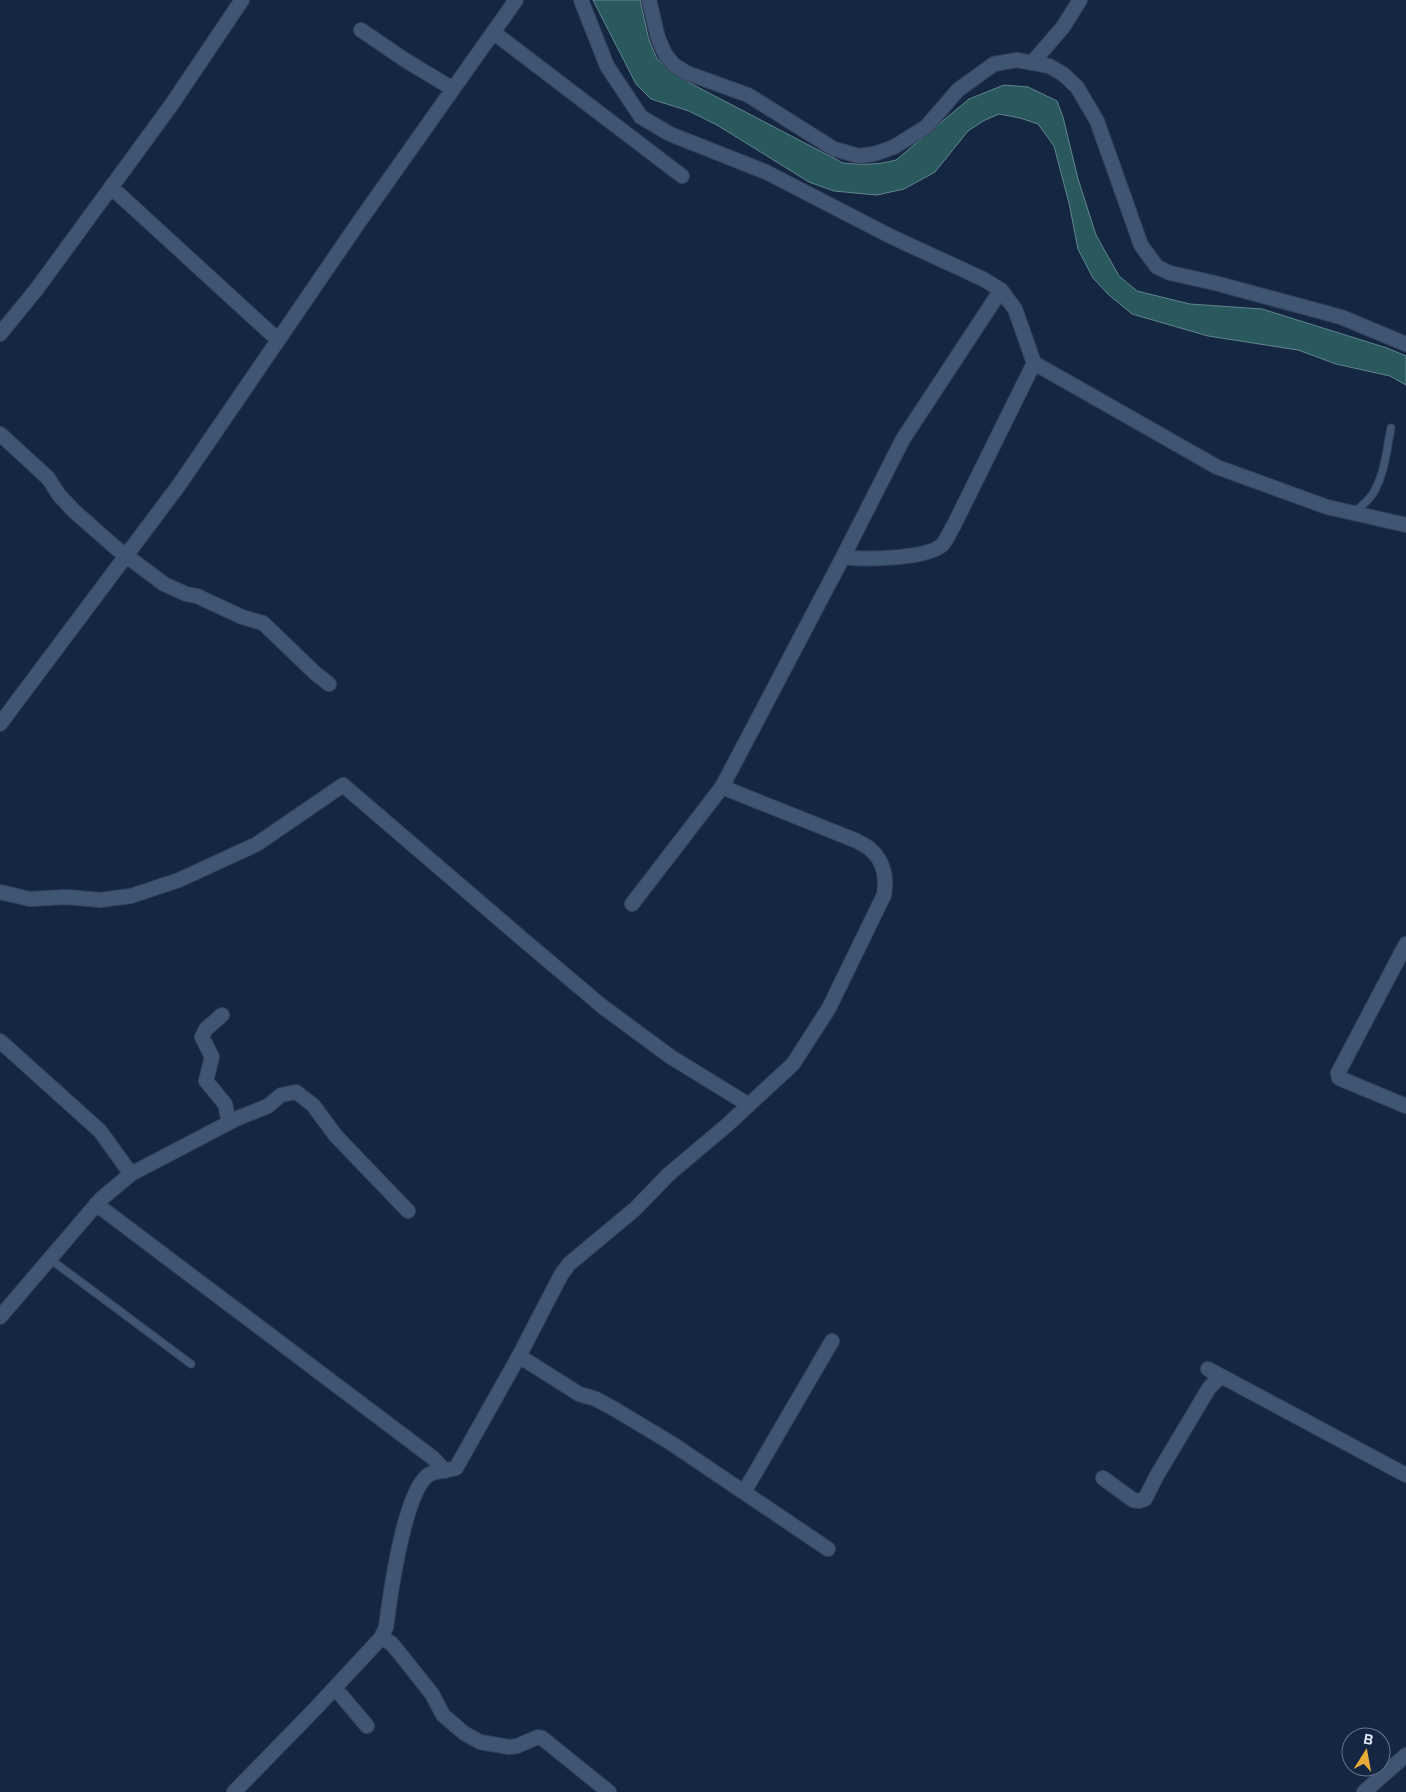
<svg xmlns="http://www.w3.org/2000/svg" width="1406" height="1792" font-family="Raleway,sans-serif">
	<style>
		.water { fill: #29595c; stroke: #61868c }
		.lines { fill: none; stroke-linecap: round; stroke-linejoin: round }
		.lane-casing { stroke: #37435b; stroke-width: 9 }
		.street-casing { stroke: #37435b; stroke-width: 16 }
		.lane { stroke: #405474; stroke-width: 7 }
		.street { stroke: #405474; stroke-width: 14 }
	</style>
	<rect width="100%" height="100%" fill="#142642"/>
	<path class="water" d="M593,0H640L649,40L657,59L688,82L843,163C862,165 877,165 896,160L969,99L1004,85L1028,87L1057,101L1063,117L1078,179L1096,235L1119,276L1137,291L1190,304L1262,309L1387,348L1406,356V385L1390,376L1336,364L1298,350L1208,336L1132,314L1109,295L1093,278L1078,249L1069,203L1054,146L1038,124L1020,118L999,114L983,121L968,131L935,172L904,189L877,195L834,191L809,182L717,125L689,111L651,99L636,84Z"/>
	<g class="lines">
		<defs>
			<path id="lane" d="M1354,513C1361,506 1371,499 1375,490C1385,471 1387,448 1391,428
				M50,1259L191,1364"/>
			<path id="street" d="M581,0L607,66L641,117L670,134L766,172L892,237L983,279L1001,290L1015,309L1034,363L1217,467L1327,507L1406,525
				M649,0L658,38L665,54L674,65L687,73L748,95L834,149L859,156L874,154L894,147L926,127L958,90L994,64L1017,60L1049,66L1063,74L1077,87L1097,121L1141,245L1157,267L1170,273L1215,283L1341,317L1406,344
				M361,30L405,60L453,89
				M493,32L682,176
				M1032,63L1063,27L1080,0
				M111,187L278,340
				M0,334L36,290L172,104L242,0
				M0,434L48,478L59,495L74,511L116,548L164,584L186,594L197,596L242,617L263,623L315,673L329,684
				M843,557L903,439L1001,290
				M0,724L179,485L359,222L516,0
				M0,892L30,899L67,897L100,900L131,896L179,880L257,844L343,785L526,942L603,1007L671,1057L749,1105
				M632,904L722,787L843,557C863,560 927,559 942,545C947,540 950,531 954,525L1034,363
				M1406,944L1338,1073L1339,1078L1406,1106
				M222,1015L206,1029L202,1037L212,1057L206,1081L225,1104L229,1122
				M0,1041L100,1131L131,1174
				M96,1204L433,1458L445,1471
				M0,1317L101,1199L131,1174L238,1118L268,1106L281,1095L296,1092L313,1105L336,1136L408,1211
				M519,1356L579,1394L596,1399L616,1410L671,1443L828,1549
				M1208,1369L1406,1475
				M1103,1478L1133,1500L1139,1501L1145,1499L1156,1477L1209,1388L1220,1377
				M744,1492L832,1341
				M381,1638L391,1643L397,1650L432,1694L443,1715L464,1733L480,1742L509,1747L517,1746L538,1737L542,1738L609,1792
				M335,1688L367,1726
				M234,1792L316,1708L381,1638L386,1627C390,1596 404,1495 427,1476C434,1470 447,1471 456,1468L519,1356L561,1275L569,1264L635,1209L669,1174L726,1126L793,1064L829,1008L884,895C887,879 884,861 871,850C868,846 862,844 857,841L722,787
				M1364,1792L1406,1755"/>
		</defs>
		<use href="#lane" class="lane-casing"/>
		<use href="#street" class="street-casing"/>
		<use href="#lane" class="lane"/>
		<use href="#street" class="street"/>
	</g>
	<g transform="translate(1366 1752) rotate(11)"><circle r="24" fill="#142642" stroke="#67768d"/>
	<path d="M0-4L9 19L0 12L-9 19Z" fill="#e8ab37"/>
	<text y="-8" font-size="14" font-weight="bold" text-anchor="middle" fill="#e4eefd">B</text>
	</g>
</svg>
